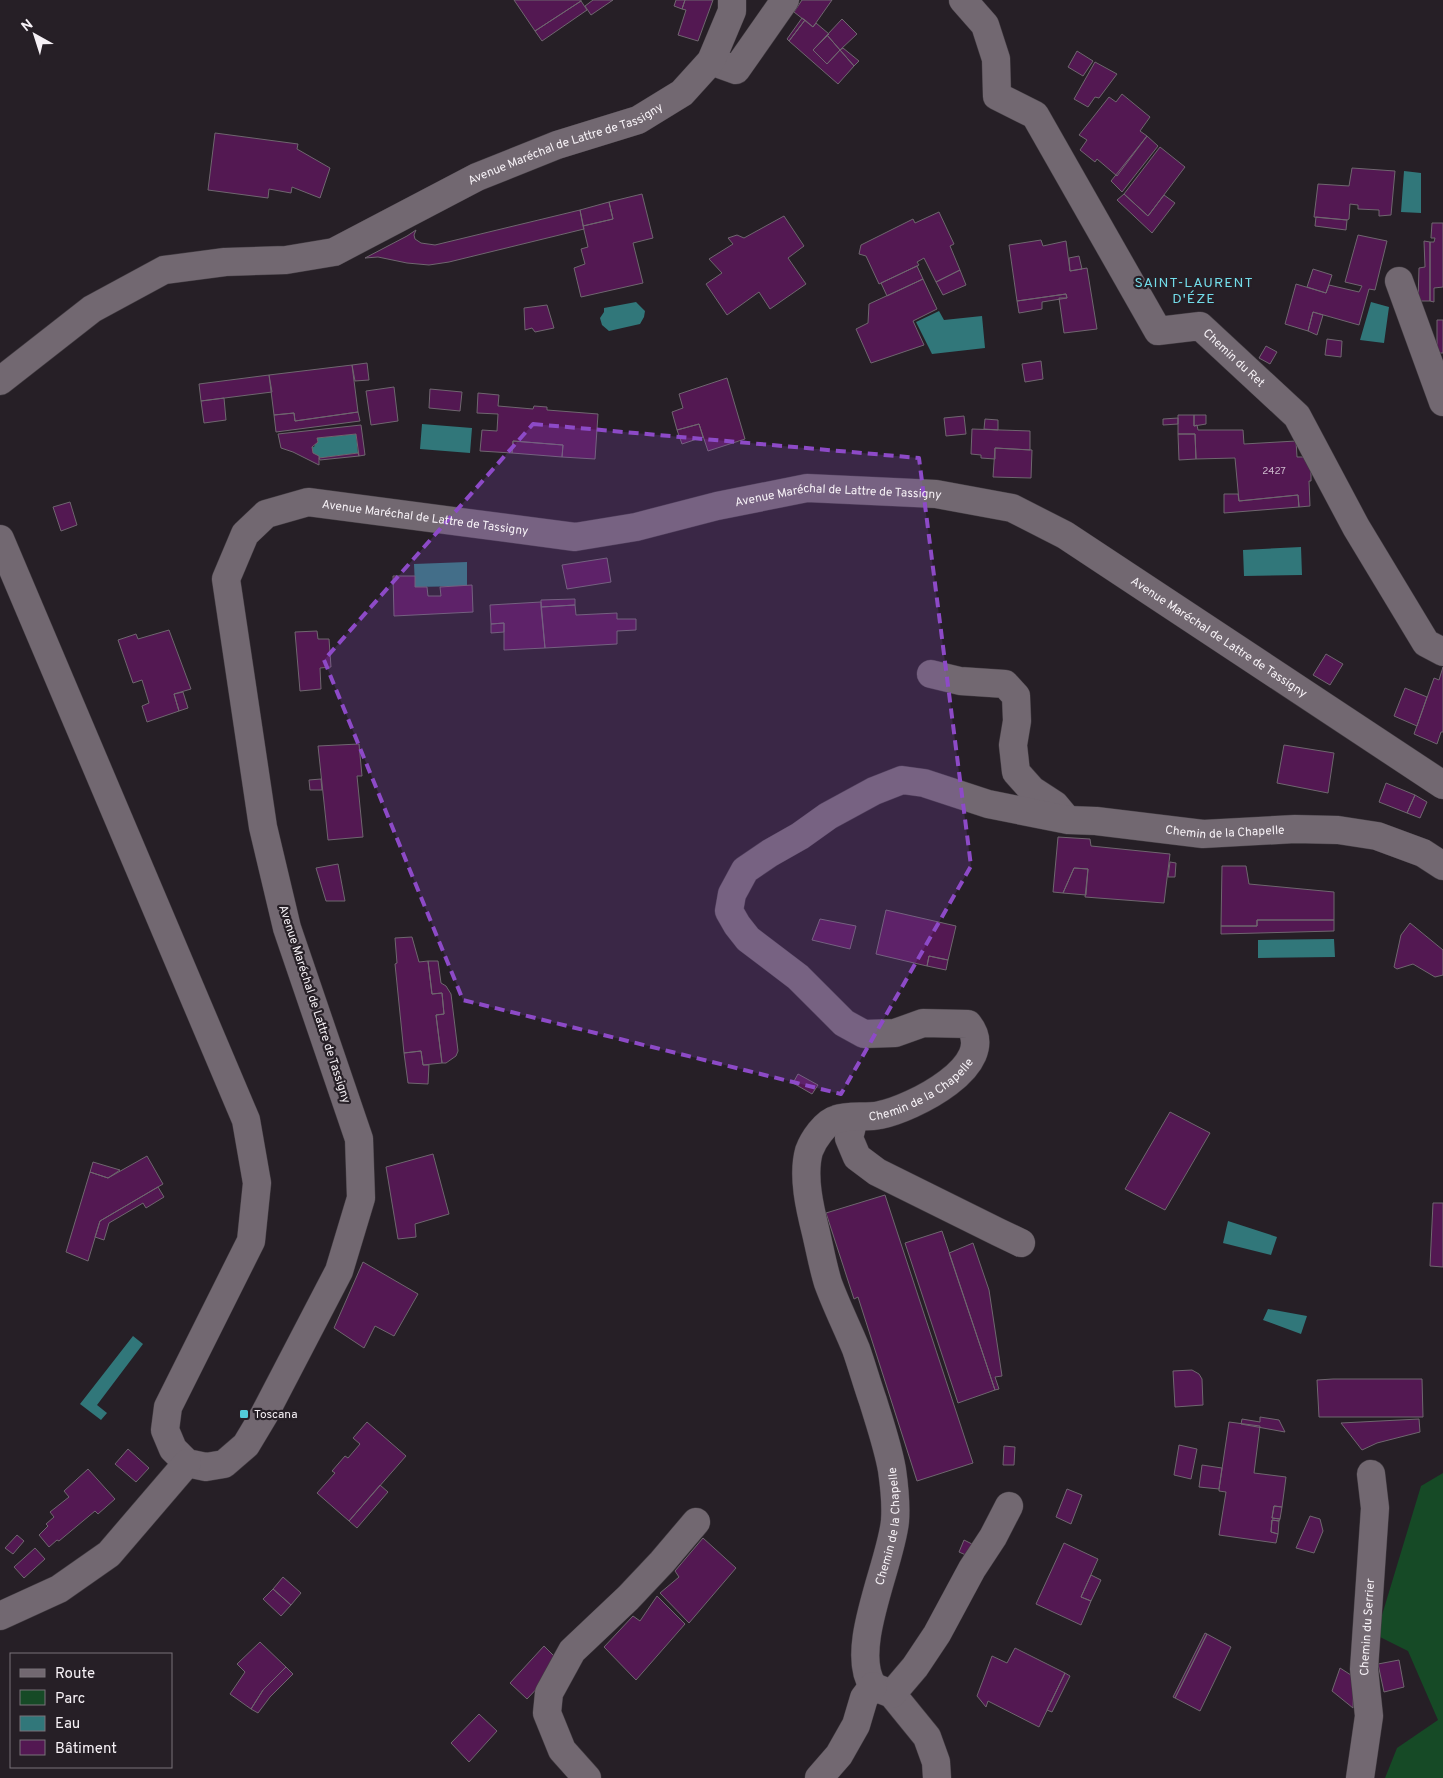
<svg xmlns="http://www.w3.org/2000/svg" width="1443" height="1778" font-family="Overpass,sans-serif">
	<style>
		.green { fill: #164a26 }
		.water { fill: #31777a }
		.building { fill: #531852; stroke: #6f666f }
		.lines { fill: none; stroke-linecap: round; stroke-linejoin: round }
		.minor-casing { stroke: #423c42; stroke-width: 29 }
		.minor { stroke: #726871; stroke-width: 28 }
		.marked { fill: #8d4ac7; fill-opacity: 0.2; stroke: #8d4ac7; stroke-width: 4; stroke-dasharray: 10 6; stroke-linejoin: round }
		.poi-dot { fill: #52cbd9; stroke: #261f26; stroke-width: 2 }
		.labels { text-anchor: middle; stroke-width: 4.5; stroke-linejoin: round; paint-order: stroke }
		.number-label { font-size: 10px; fill: #cdbbcd }
		.street-label { font-size: 12px; fill: #f6f1f6; stroke: #261f26 }
		.poi-label { font-size: 12px; fill: #f6f1f6; stroke: #261f26; text-anchor: start }
		.neighbourhood-label { font-size: 14px; letter-spacing: 1px; fill: #73ddea; stroke: #261f26 }
	</style>
	<rect width="100%" height="100%" fill="#261f26"/>
	<path class="green" d="M1443,1473V1778H1385L1397,1748L1438,1720L1408,1651L1376,1635L1421,1486Z"/>
	<path class="water" d="M1404,171L1421,173V213L1401,212Z
		M636,302L645,311L644,317L640,324L609,331L602,325L600,318L604,312V308Z
		M1371,302L1389,307L1384,343L1360,340Z
		M939,311L944,320L982,316L985,348L932,354L916,322Z
		M422,424L472,428L470,453L420,449Z
		M356,434L358,453L319,458L313,453L312,447H314L317,438Z
		M1301,547L1302,575L1244,576L1243,550Z
		M467,562V586L415,587L414,564Z
		M1334,939L1335,957L1258,958V940Z
		M1228,1221L1277,1237L1271,1255L1223,1243Z
		M1268,1309L1307,1316L1301,1334L1263,1320Z
		M133,1336L143,1344L97,1405L107,1413L101,1420L80,1404Z"/>
	<path class="building" d="M514,0H581V1L535,31Z
		M593,0H613L591,15L585,6Z
		M676,0H685L682,9L674,6Z
		M685,0H713L698,41L678,35L686,10L682,9Z
		M802,0H832L813,27L794,12Z
		M581,1L587,10L542,41L535,31Z
		M802,18L805,20L789,41L787,39Z
		M842,19L857,34L840,50L827,35Z
		M805,20L813,27L816,23L829,34L813,50L827,64L840,50L854,66L838,84L789,41Z
		M827,35L840,50L827,64L813,50Z
		M843,48L859,61L854,66L840,50Z
		M1077,51L1093,61L1083,76L1068,67Z
		M1095,62L1117,74L1099,98L1095,97L1088,107L1074,99Z
		M1122,94L1150,117L1140,131L1147,136L1117,176L1097,159L1095,162L1080,150L1087,140L1079,135L1109,97L1116,102Z
		M215,133L298,144L297,149L330,168L320,198L292,187L291,193L269,189L268,198L208,190Z
		M1147,136L1158,146L1122,192L1111,181Z
		M1160,147L1185,167L1148,216L1124,194Z
		M1352,168L1395,171L1391,215L1379,216V210L1358,209V205L1350,204L1349,219L1347,220L1314,217L1318,184L1349,186Z
		M642,194L653,238L633,243L643,283L581,297L574,268L585,264L581,249L588,247L583,226L613,219L609,202Z
		M1124,194L1148,216L1164,195L1175,203L1152,233L1117,200Z
		M609,202L613,219L583,226L580,210Z
		M580,210L584,229L449,262L429,265L407,263L378,257L365,258L407,236L416,230L414,235L415,239L421,243L435,245Z
		M939,212L954,244L950,246L960,270L936,282L924,258L917,262L919,265L879,284L866,256L859,254L861,245L913,219L915,223Z
		M784,216L804,246L788,258L806,284L770,309L759,292L727,315L706,284L722,273L709,259L733,244L728,238L737,235L744,238Z
		M1316,217L1347,220L1346,230L1315,226Z
		M1432,223H1443V287L1434,288V302L1430,301V242H1434L1435,238H1431Z
		M1358,235L1387,241L1375,290L1369,289L1359,325L1313,312L1308,331L1285,324L1296,284L1326,293L1329,285L1359,292L1362,286L1345,282Z
		M1041,240L1043,246L1066,241L1070,271L1087,268L1097,329L1064,333L1059,298H1067L1066,294L1017,301L1009,245Z
		M1424,241L1430,242V301H1418L1419,268L1425,267Z
		M1079,256L1082,269L1070,271L1069,258Z
		M917,266L923,279L887,296L881,283Z
		M1313,269L1332,275L1326,293L1307,287Z
		M960,270L966,285L943,295L936,282Z
		M923,279L937,309L913,321L924,345L871,363L856,329L868,323L869,304Z
		M1066,294L1067,298L1042,302V309L1019,313L1017,301Z
		M547,305L554,328L535,332L532,328L525,330L524,308Z
		M1313,312L1323,315L1317,335L1308,331Z
		M1437,320H1443V353H1437Z
		M1327,339L1342,341L1341,357L1325,355Z
		M1266,346L1277,352L1270,364L1259,358Z
		M1041,361L1043,379L1025,382L1022,364Z
		M367,363L369,380L355,381L352,365Z
		M352,365L358,412L295,421L294,413L274,415L269,375Z
		M269,375L272,392L201,401L199,384Z
		M727,378L745,439L708,451L699,424L677,430L672,412L683,408L679,394Z
		M394,387L398,421L371,425L366,391Z
		M430,389L462,392L460,411L429,408Z
		M478,393L499,395L498,406L533,409L534,406L547,407V410L598,414L595,459L562,457L563,445L513,441L512,453L480,451L482,430L497,431L498,414L477,413Z
		M224,398L226,420L204,423L201,401Z
		M358,412L360,421L276,432L274,415L294,413L295,421Z
		M1178,415H1194V426L1197,425L1198,430H1243L1244,444L1296,441L1297,457H1311V481H1309L1310,506L1299,507L1298,495L1239,501L1235,458L1196,459L1195,434H1178Z
		M1194,415H1206V424L1194,426Z
		M964,416L966,434L946,436L944,418Z
		M1178,418V424L1163,425V419Z
		M985,419L998,420V430L984,429Z
		M699,424L703,437L682,444L677,430Z
		M361,425L365,455L359,456L356,434L317,438L318,442L312,447L313,453L319,456V465L293,452L281,448L278,434Z
		M972,429L1030,431V450L995,448V459L981,458V455L971,454Z
		M1178,434H1195L1196,459L1179,460Z
		M513,441L563,445L562,457L512,453Z
		M995,448L1032,450L1031,478L993,477Z
		M358,453L359,456L320,460L319,458Z
		M1224,494H1238L1239,501L1298,495L1299,507L1224,513Z
		M70,502L77,525L61,531L53,507Z
		M607,558L611,582L567,589L562,565Z
		M393,576H415V587H427L428,596H441L440,587L472,585L473,612L394,616Z
		M575,599V605L541,607V600Z
		M541,602L545,648L504,650V623L491,624L490,605Z
		M575,605L576,615L617,613V619H636V630L617,631V644L545,648L541,607Z
		M504,623V632L491,633V624Z
		M169,630L191,689L174,694L179,711L147,722L142,706L149,703L142,680L133,683L118,640L136,634L138,639Z
		M317,631L318,639H329L331,667L320,668L321,689L300,691L295,632Z
		M1326,654L1343,664L1330,685L1313,675Z
		M1443,667V732H1441L1437,744L1414,734L1434,678L1439,680Z
		M1405,688L1427,697L1417,726L1394,716Z
		M183,692L188,708L179,711L174,694Z
		M359,744L362,776H357L363,837L328,840L318,746Z
		M1284,745L1334,753L1328,793L1277,783Z
		M321,779L322,790H310L309,780Z
		M1386,783L1415,795L1407,813L1379,802Z
		M1415,795L1427,802L1420,818L1407,813Z
		M1058,837L1090,839L1091,846L1170,854L1164,903L1085,897L1088,869L1074,868L1063,893L1053,892Z
		M1170,862L1176,863L1175,877H1168Z
		M338,864L345,901H326L316,868Z
		M1222,866H1246L1249,884L1334,892V920H1257V926H1221Z
		M1074,868L1088,869L1086,895L1063,893Z
		M886,910L956,926L948,960L929,956L927,966L876,954Z
		M820,919L856,926L850,949L812,940Z
		M1257,920H1334V931L1221,934V926H1257Z
		M1410,923L1443,950V975L1435,977L1413,964L1397,969L1394,967L1401,935Z
		M412,937L419,962L428,961L432,994L442,993L444,1014L436,1015L442,1063L423,1065L421,1051L404,1053L395,964L397,963L395,938Z
		M929,956L948,960L946,970L927,966Z
		M428,961H438L441,983L446,986L451,994L458,1051L456,1056L446,1063H442L436,1015L444,1014L442,993L432,994Z
		M421,1051L423,1065H429L428,1084L408,1083L404,1053Z
		M798,1074L818,1085L812,1094L793,1083Z
		M1170,1112L1210,1133L1165,1210L1125,1189Z
		M433,1154L449,1214L415,1224L416,1237L398,1239L386,1167Z
		M147,1156L163,1184L100,1221L88,1261L66,1252L90,1172L108,1178Z
		M93,1162L120,1170L108,1178L90,1172Z
		M158,1187L164,1197L146,1208L143,1203L109,1223L104,1240L95,1237L100,1221Z
		M885,1195L973,1463L917,1481L858,1297L854,1299L826,1213Z
		M1433,1203H1443V1267L1430,1266Z
		M942,1231L995,1390L958,1403L905,1243Z
		M973,1243L989,1290L1002,1376L995,1377L999,1389L995,1390L949,1253Z
		M363,1262L418,1294L394,1336L375,1326L364,1348L334,1328Z
		M1192,1370L1199,1374L1202,1379L1203,1405L1175,1407L1173,1371Z
		M1333,1379H1422L1423,1417H1319L1317,1380Z
		M1260,1417L1279,1420L1285,1432L1241,1424L1242,1419L1260,1422Z
		M1419,1419L1420,1432L1377,1443L1362,1450L1341,1423Z
		M367,1422L406,1456L349,1521L317,1493L335,1473L332,1471L345,1456L348,1458L360,1444L353,1438Z
		M1229,1422L1260,1426L1254,1473L1286,1477L1282,1507L1274,1506L1272,1518L1280,1519L1279,1521L1272,1520L1271,1532L1278,1534L1276,1543L1219,1535L1226,1492L1219,1491V1489Z
		M1179,1445L1197,1449L1191,1479L1174,1475Z
		M1004,1446L1015,1447L1014,1465H1003Z
		M128,1449L149,1468L136,1482L115,1464Z
		M1202,1465L1222,1468L1219,1489L1199,1487Z
		M88,1469L115,1499L98,1514L95,1511L59,1541L57,1540L49,1547L39,1535L48,1526L46,1524L54,1517L50,1512L69,1497L64,1491Z
		M380,1485L388,1492L357,1528L349,1521Z
		M1067,1489L1082,1495L1071,1524L1056,1517Z
		M1274,1506L1282,1507L1280,1519L1272,1518Z
		M1310,1516L1320,1519L1323,1531L1314,1553L1296,1548Z
		M1272,1520L1279,1521L1278,1534L1271,1532Z
		M17,1535L24,1541L13,1554L5,1548Z
		M703,1538L736,1568L689,1623L660,1593L679,1577L675,1571Z
		M964,1540L974,1545L968,1556L959,1552Z
		M1064,1543L1098,1559L1081,1597L1091,1601L1081,1625L1036,1604Z
		M35,1548L45,1559L24,1578L14,1567Z
		M1091,1575L1101,1580L1091,1601L1081,1597Z
		M283,1577L301,1593L291,1605L273,1589Z
		M273,1589L291,1605L281,1616L263,1599Z
		M657,1596L685,1624L636,1680L604,1647L633,1616L640,1621Z
		M1205,1633L1207,1634L1175,1698L1173,1697Z
		M1207,1634L1231,1647L1200,1711L1175,1698Z
		M260,1642L286,1667L263,1690L251,1709L230,1694L245,1672L237,1664Z
		M544,1646L561,1663L527,1699L510,1683Z
		M1015,1648L1065,1673L1039,1727L988,1701L986,1707L977,1696L992,1656L1007,1663Z
		M1399,1660L1404,1687L1384,1692L1378,1664Z
		M286,1667L293,1674L270,1697L258,1713L251,1709L263,1690Z
		M1340,1668L1354,1677L1353,1708L1332,1691Z
		M1065,1673L1070,1676L1052,1712L1047,1710Z
		M479,1714L497,1731L469,1762L451,1743Z"/>
	<g class="lines">
		<defs>
			<g id="minor">
				<path id="s1" d="M963,0L985,25L996,59L997,96L1035,115L1158,331L1200,326L1297,416L1356,527L1426,643L1443,652"/>
				<path d="M711,61L736,70L785,0"/>
				<path d="M1399,281L1443,402"/>
				<path id="s2" d="M0,381L92,309L164,270L225,262L286,260L334,252L477,177L557,145L638,120L682,93L711,61L732,11V0"/>
				<path id="s3" d="M0,539L246,1120L257,1183L251,1241L168,1407L165,1430L173,1449L187,1463L206,1467L224,1464L246,1445L264,1415L339,1271L361,1198L359,1139L287,928L263,827L226,579L245,534L266,514L308,502L575,537L636,527L717,506L807,488L936,494L1012,508L1065,535L1443,785"/>
				<path d="M931,674L960,681L1005,684L1016,696L1017,721L1013,745L1016,772L1032,790L1055,805L1065,817"/>
				<path d="M854,1118L849,1138L857,1157L877,1172L998,1232L1021,1243"/>
				<path d="M0,1616L59,1589L109,1554L187,1463"/>
				<path id="s4" d="M873,1686C848,1650 891,1564 895,1521C896,1508 894,1484 892,1470C888,1447 880,1424 873,1401C867,1384 862,1366 856,1349C847,1327 836,1305 828,1283C823,1267 820,1250 816,1233C810,1209 802,1176 809,1151C813,1140 825,1122 837,1119C848,1115 868,1118 880,1115C911,1109 1001,1065 968,1024L923,1023L895,1033L864,1034L844,1023L798,977L748,939L737,925L729,911L732,894L745,870L770,853L800,836L828,816L874,791L902,780L924,783L988,804L1068,820L1096,821L1203,834L1295,829L1338,830L1377,836L1423,853L1443,866"/>
				<path d="M874,1687L892,1694L927,1737L936,1762L937,1778"/>
				<path d="M892,1694L915,1667L937,1634L972,1569L993,1537L1009,1506"/>
				<path d="M587,1778L562,1750L547,1713L549,1693L572,1651L628,1598L662,1562L696,1522"/>
				<path d="M819,1778L839,1755L856,1725L864,1698L873,1686"/>
				<path id="s5" d="M1360,1778L1369,1716L1364,1669L1375,1508L1371,1474"/>
			</g>
		</defs>
		<use href="#minor" class="minor-casing"/>
		<use href="#minor" class="minor"/>
	</g>
	<path class="marked" d="M533,424L919,458L971,866L841,1094L463,1000L324,660Z"/>
	<rect class="poi-dot" x="239" y="1409" width="10" height="10" rx="2.5"/>
	<g class="labels">
		<g class="number-label">
			<text x="1274" y="474">2427</text>
		</g>
		<g class="street-label">
			<text dy="4" stroke="none"><textPath href="#s2" startOffset="626">Avenue Maréchal de Lattre de Tassigny</textPath></text>
			<text dy="4" stroke="none"><textPath href="#s1" startOffset="486">Chemin du Ret</textPath></text>
			<text dy="4" stroke="none"><textPath href="#s3" startOffset="2638">Avenue Maréchal de Lattre de Tassigny</textPath></text>
			<text dy="4" stroke="none"><textPath href="#s3" startOffset="2219">Avenue Maréchal de Lattre de Tassigny</textPath></text>
			<text dy="4" stroke="none"><textPath href="#s3" startOffset="3058">Avenue Maréchal de Lattre de Tassigny</textPath></text>
			<text dy="4" stroke="none"><textPath href="#s4" startOffset="1632">Chemin de la Chapelle</textPath></text>
			<text transform="translate(315 1004) rotate(72)" y="4">Avenue Maréchal de Lattre de Tassigny</text>
			<text dy="4" stroke="none"><textPath href="#s4" startOffset="689">Chemin de la Chapelle</textPath></text>
			<text dy="4" stroke="none"><textPath href="#s4" startOffset="164">Chemin de la Chapelle</textPath></text>
			<text dy="4" stroke="none"><textPath href="#s5" startOffset="152">Chemin du Serrier</textPath></text>
		</g>
		<g class="poi-label">
			<text x="254" y="1418">Toscana</text>
		</g>
		<g class="neighbourhood-label">
			<text x="1194" y="287">SAINT-LAURENT<tspan x="1194" dy="16">D'ÉZE</tspan></text>
		</g>
	</g>
	<rect x="10" y="1653" width="162" height="115" fill="#261f26" stroke="#797379"/>
	<rect x="20" y="1669" width="25" height="8" fill="#726871" stroke="#797379"/>
	<text x="55" y="1678" font-size="15" fill="#f6f1f6">Route</text>
	<rect x="20" y="1690" width="25" height="15" fill="#164a26" stroke="#797379"/>
	<text x="55" y="1703" font-size="15" fill="#f6f1f6">Parc</text>
	<rect x="20" y="1716" width="25" height="15" fill="#31777a" stroke="#797379"/>
	<text x="55" y="1728" font-size="15" fill="#f6f1f6">Eau</text>
	<rect x="20" y="1740" width="25" height="15" fill="#531852" stroke="#797379"/>
	<text x="55" y="1753" font-size="15" fill="#f6f1f6">Bâtiment</text>
	<g transform="translate(35 35) rotate(321)" stroke="#261f26" stroke-width="4" paint-order="stroke">
	<path d="M0-4L9 19L0 12L-9 19Z" fill="#f6f1f6"/>
	<text y="-8" font-size="14" font-weight="bold" text-anchor="middle" fill="#f6f1f6">N</text>
	</g>
</svg>
